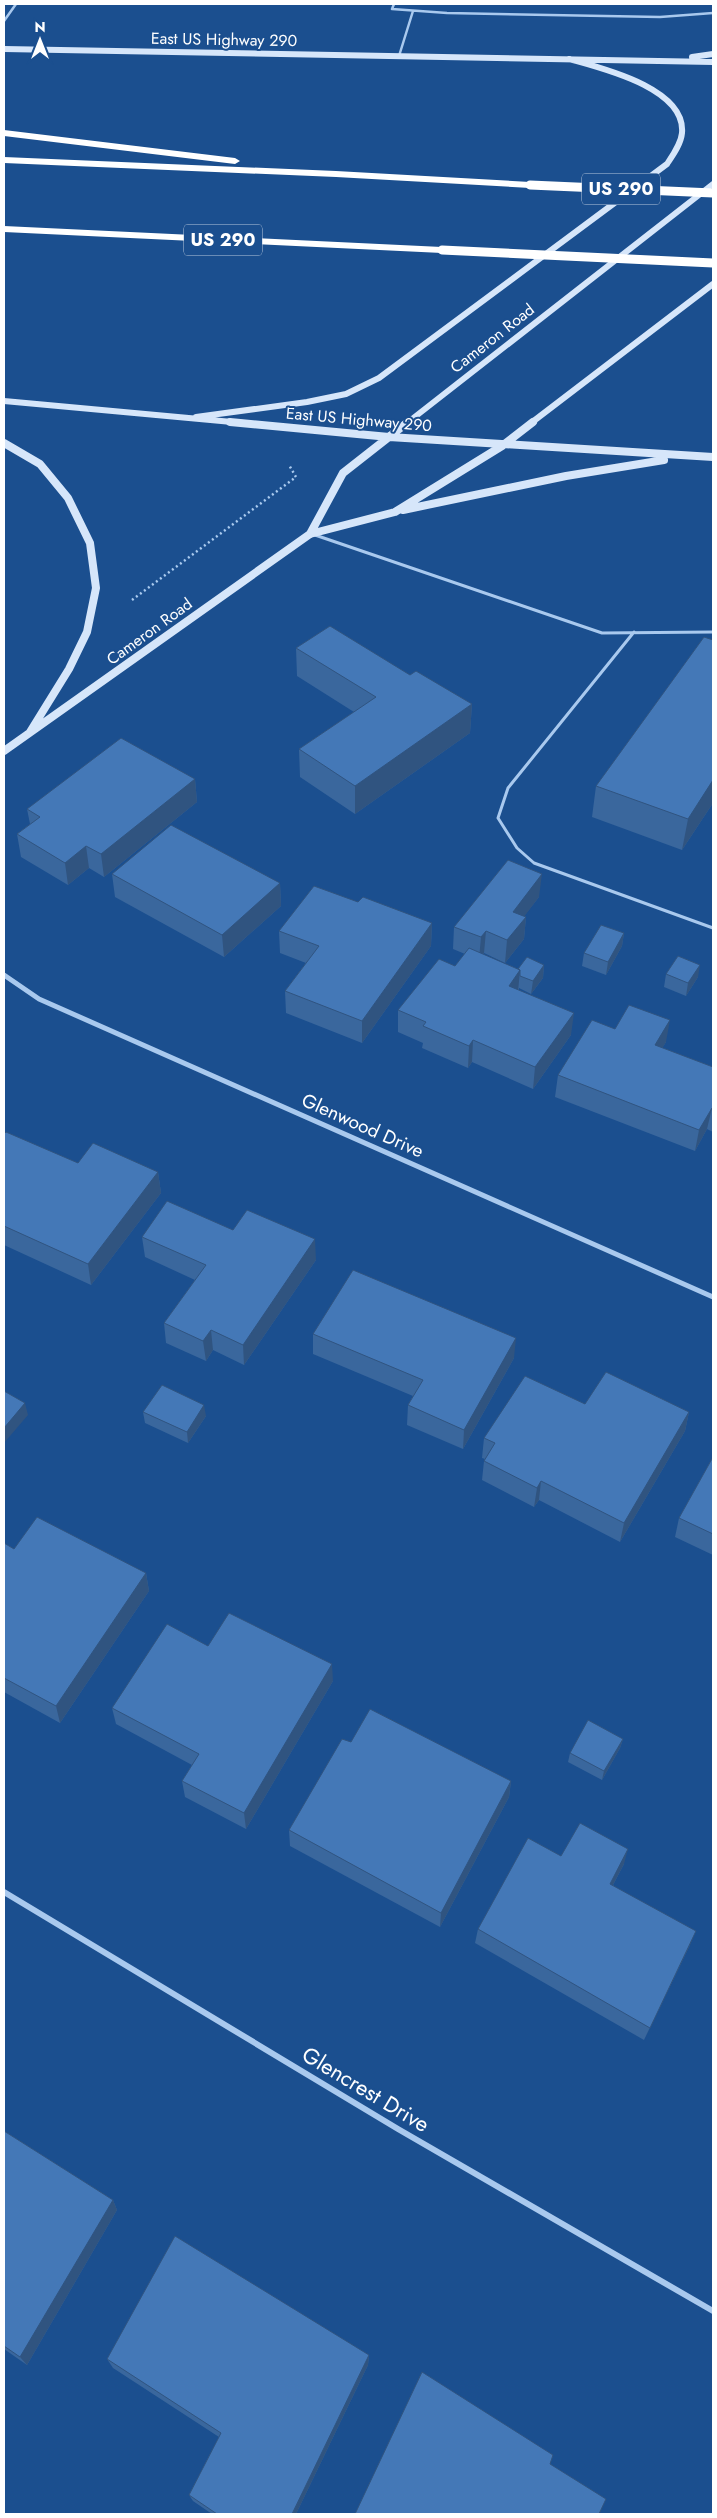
<svg xmlns="http://www.w3.org/2000/svg" width="717" height="2518" font-family="Jost,sans-serif">
	<style>
		.lines { fill: none; stroke-linecap: round; stroke-linejoin: round }
		.path { stroke: #a9c9ee; stroke-width: 2.5; stroke-dasharray: 2 3; stroke-linecap: butt }
		.service-far1 { stroke: #a9c9ee; stroke-width: 2.5 }
		.service { stroke: #a9c9ee; stroke-width: 3 }
		.minor-far1 { stroke: #a9c9ee; stroke-width: 5 }
		.minor { stroke: #a9c9ee; stroke-width: 6 }
		.secondary-far1 { stroke: #d6e6fa; stroke-width: 6 }
		.secondary { stroke: #d6e6fa; stroke-width: 8 }
		.motorway { fill: #fff; fill-rule: evenodd }
		.motorway-bridge { stroke: #fff; stroke-width: 9 }
		.wall { fill: #3a679d }
		.shaded-wall { fill: #305480 }
		.building { fill: #4478b7; stroke: #305480 }
		.labels { text-anchor: middle; stroke-width: 4; stroke-linejoin: round; paint-order: stroke }
		.far-street-label { font-size: 16px; fill: #fff; stroke: #1b4f8f }
		.shield { fill: #1b4f8f; stroke: #bbcadd; stroke-width: 1 }
		.shield-label { font-size: 18px; font-weight: bold; fill: #fff }
		.street-label { font-size: 19px; fill: #fff; stroke: #1b4f8f }
		.near-street-label { font-size: 22px; fill: #fff; stroke: #1b4f8f }
	</style>
	<rect width="100%" height="100%" fill="#1b4f8f"/>
	<g class="lines">
		<path class="path" d="M132,600L296,477L289,465"/>
		<path class="service-far1" d="M394,4L392,9L447,13L660,17L713,13
			M4,21L16,4
			M399,56L413,11"/>
		<path class="service" d="M315,535L602,633L713,632
			M634,632L508,788L498,818L517,848L534,863L713,928"/>
		<path class="minor-far1" d="M4,975L39,999L713,1297"/>
		<path class="minor" d="M4,1892L398,2129L713,2311"/>
		<path class="secondary-far1" d="M4,49L713,62
			M692,57L713,54
			M4,401L243,423
			M196,417L307,402L346,394L379,378L667,164C673,155 681,144 682,133C686,88 601,68 569,59
			M407,423L713,184
			M531,423L713,284"/>
		<path class="secondary" d="M230,422L389,437L713,457
			M4,443L40,464L68,498L90,543L96,588L87,632L69,669L30,732
			M403,510L566,476L664,460
			M310,534L343,473L408,422
			M4,751L310,534L395,512L502,446L533,422"/>
		<path class="motorway" d="M4,130L235,158L240,161L235,164L4,136Z
			M4,157L336,171L530,182L535,185L530,188L336,177L4,163Z
			M4,226L442,247L447,250L442,253L4,232Z"/>
		<path class="motorway-bridge" d="M530,185L713,193
			M442,250L713,263"/>
	</g>
	<path class="wall" d="M296,648L410,675L472,704L470,733L355,814L300,777L299,749L354,712L297,676Z
		M195,779L197,802L104,877L89,868L68,885L21,857L17,834L30,824L27,809Z
		M596,786L713,803L682,850L592,817Z
		M112,874L280,883L281,906L224,957L115,897Z
		M539,897L524,916L526,917L524,939L505,963L484,953L483,955L518,969L544,965L543,978L531,994L519,988V990L571,1035L533,1089L472,1062L468,1068L422,1048L423,1043L398,1032V1010L455,966L465,954L453,949L454,927Z
		M358,902L432,923L431,946L362,1043L286,1013L285,991L306,963L280,953L279,931Z
		M624,933L622,946L606,975L582,966L584,953Z
		M666,974L698,977L686,996L664,987Z
		M615,1029L666,1042L662,1048L713,1067V1132L707,1129L695,1151L555,1097L558,1075Z
		M4,1134L78,1163L158,1172L161,1193L91,1285L4,1245Z
		M233,1230L316,1260L244,1365L213,1350L206,1361L166,1343L164,1323L195,1280L145,1257L142,1237Z
		M313,1334L514,1358L463,1449L407,1425L408,1405L413,1396L313,1354Z
		M585,1404L689,1412L685,1431L620,1542L539,1500L534,1507L482,1480L484,1461L485,1459L482,1458L484,1438Z
		M143,1412L206,1416L188,1443L145,1423Z
		M713,1457V1555L675,1537L679,1518Z
		M4,1543L14,1549L146,1573L149,1591L60,1723L4,1692Z
		M208,1646L333,1681L246,1829L185,1797L182,1781L192,1765L116,1724L112,1708Z
		M623,1739L620,1748L602,1780L568,1762L570,1753Z
		M351,1742L511,1781L509,1797L440,1927L290,1846L289,1830Z
		M561,1856L624,1864L613,1885L690,1945L644,2040L475,1943L478,1929Z
		M4,2131L113,2200L117,2210L27,2365L4,2349Z
		M369,2355L368,2365L296,2514H212L193,2501L189,2495L219,2437L113,2368L107,2359Z"/>
	<path class="shaded-wall" d="M472,704L470,733L355,814V786Z
		M195,779L197,802L104,877L101,854Z
		M713,780V803L682,850L688,819Z
		M86,846L89,868L68,885L65,863Z
		M542,874L539,897L511,934L513,912Z
		M280,883L281,906L224,957L222,935Z
		M526,917L524,939L505,963L507,940Z
		M432,923L431,946L362,1043V1021Z
		M486,931L484,953L479,959L481,937Z
		M624,933L622,946L606,975L608,962Z
		M544,965L543,978L531,994L533,981Z
		M700,965L698,977L686,996L688,983Z
		M520,970L518,992L509,986Z
		M574,1013L571,1035L533,1089L535,1067Z
		M670,1020L666,1042L651,1067L655,1045Z
		M473,1040L472,1062L468,1068L469,1046Z
		M712,1108L707,1129L695,1151L699,1130Z
		M158,1172L161,1193L91,1285L88,1264Z
		M315,1239L316,1260L244,1365L243,1345Z
		M211,1330L213,1350L206,1361L203,1341Z
		M516,1338L514,1358L463,1449L464,1430Z
		M25,1403L28,1415L4,1443V1428Z
		M204,1405L206,1416L188,1443L187,1432Z
		M689,1412L685,1431L620,1542L624,1523Z
		M541,1481L539,1500L534,1507L537,1488Z
		M146,1573L149,1591L60,1723L56,1706Z
		M332,1664L333,1681L246,1829L244,1813Z
		M623,1739L620,1748L602,1780L604,1771Z
		M511,1781L509,1797L440,1927L441,1913Z
		M628,1849L624,1864L606,1898L610,1884Z
		M696,1931L690,1945L644,2040L650,2028Z
		M113,2200L117,2210L27,2365L20,2357Z
		M369,2355L368,2365L296,2514H292Z"/>
	<path class="building" d="M330,626L410,675L416,671L472,704L355,786L299,749L376,697L296,648Z
		M704,637L713,640V780L688,819L596,786Z
		M121,738L195,779L101,854L86,846L65,863L17,834L40,817L27,809Z
		M171,825L280,883L222,935L112,874Z
		M508,860L542,874L513,912L526,917L507,940L486,931L481,937L454,927Z
		M314,886L358,902L363,897L432,923L362,1021L285,991L319,946L279,931Z
		M601,925L624,933L608,962L584,953Z
		M469,948L520,970L509,986L574,1013L535,1067L473,1040L469,1046L423,1026L426,1022L398,1010L439,959L455,966Z
		M678,956L700,965L688,983L666,974Z
		M527,957L544,965L533,981L520,976V970L518,969Z
		M629,1005L670,1020L655,1045L713,1067V1108H712L699,1130L558,1075L592,1020L615,1029Z
		M6,1132L78,1163L93,1143L158,1172L88,1264L4,1226V1134Z
		M167,1201L233,1230L247,1210L315,1239L243,1345L211,1330L203,1341L164,1323L206,1265L142,1237Z
		M353,1270L516,1338L464,1430L408,1405L423,1380L313,1334Z
		M606,1372L689,1412L624,1523L541,1481L537,1488L484,1461L495,1443L484,1438L525,1376L585,1404Z
		M162,1385L204,1405L187,1432L143,1412Z
		M4,1391L25,1403L4,1428Z
		M713,1457V1534L679,1518Z
		M37,1517L146,1573L56,1706L4,1678V1543L14,1549Z
		M229,1613L332,1664L244,1813L182,1781L199,1754L112,1708L167,1624L208,1646Z
		M370,1709L511,1781L441,1913L289,1830L342,1739L351,1742Z
		M588,1720L623,1739L604,1771L570,1753Z
		M580,1823L628,1849L610,1884L696,1931L650,2028L478,1929L528,1838L561,1856Z
		M4,2131L113,2200L20,2357L4,2346Z
		M175,2236L369,2355L292,2514H217L189,2495L221,2433L107,2359Z
		M422,2372L553,2455L550,2464L606,2499L599,2514H355Z"/>
	<g class="labels">
		<g class="far-street-label">
			<text transform="translate(224 39) rotate(1)" y="6">East US Highway 290</text>
			<text transform="translate(492 338) rotate(-38)" y="6">Cameron Road</text>
			<text transform="translate(359 419) rotate(5)" y="6">East US Highway 290</text>
			<text transform="translate(149 631) rotate(-36)" y="6">Cameron Road</text>
		</g>
		<g class="shield">
			<rect x="582" y="173.5" width="78" height="31" rx="4"/>
			<rect x="184" y="224.5" width="78" height="31" rx="4"/>
		</g>
		<g class="shield-label">
			<text x="621" y="195">US 290</text>
			<text x="223" y="246">US 290</text>
		</g>
		<g class="street-label">
			<text transform="translate(363 1125) rotate(24)" y="7">Glenwood Drive</text>
		</g>
		<g class="near-street-label">
			<text transform="translate(366 2089) rotate(31)" y="8">Glencrest Drive</text>
		</g>
	</g>
	<rect width="717" height="2518" fill="none" stroke="#ffffff" stroke-width="10"/>
	<g transform="translate(40 40)" stroke="#1b4f8f" stroke-width="4" paint-order="stroke">
	<path d="M0-4L9 19L0 12L-9 19Z" fill="#ffffff"/>
	<text y="-8" font-size="14" font-weight="bold" text-anchor="middle" fill="#ffffff">N</text>
	</g>
</svg>
